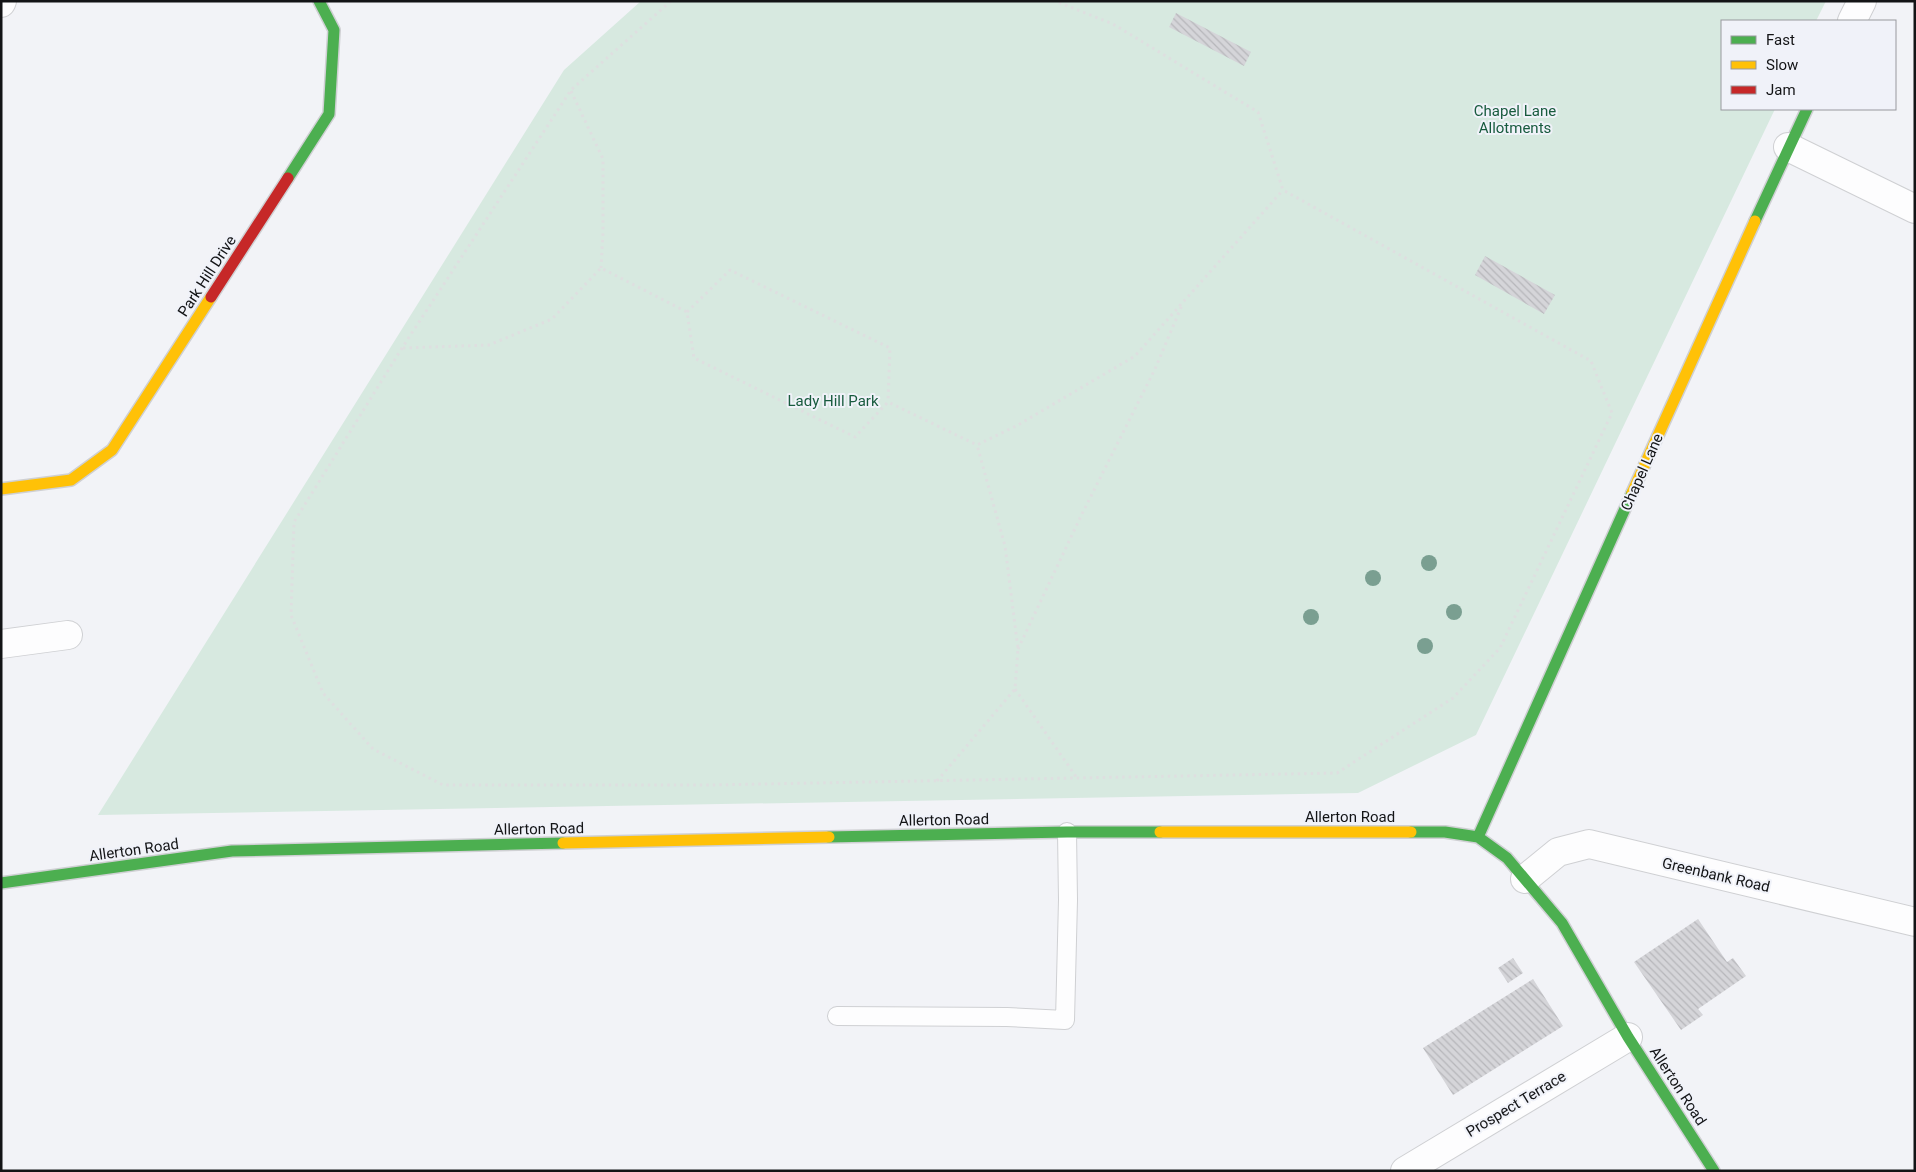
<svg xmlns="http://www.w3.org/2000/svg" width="1916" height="1172" font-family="Roboto,sans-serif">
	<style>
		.green { fill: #d7e9e0 }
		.building { fill: url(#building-back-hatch) }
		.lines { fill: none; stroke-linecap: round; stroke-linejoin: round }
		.lane-casing { stroke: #cfd0d3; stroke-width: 20 }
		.street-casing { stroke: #cfd0d3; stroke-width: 30 }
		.fast-casing { stroke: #cfd0d3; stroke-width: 14 }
		.slow-casing { stroke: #cfd0d3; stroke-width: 14 }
		.jam-casing { stroke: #cfd0d3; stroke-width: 14 }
		.path { stroke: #dedfe0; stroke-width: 3; stroke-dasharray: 2.5 4; stroke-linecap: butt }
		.lane { stroke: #fdfdfe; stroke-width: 18 }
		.street { stroke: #fdfdfe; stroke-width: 28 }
		.fast { stroke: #4caf50; stroke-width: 11 }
		.slow { stroke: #ffc107; stroke-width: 11 }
		.jam { stroke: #c62828; stroke-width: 11 }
		.tree { fill: #7a9f91 }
		.labels { text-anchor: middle; stroke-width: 4; stroke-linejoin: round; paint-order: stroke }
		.park-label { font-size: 15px; fill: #185b3e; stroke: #f0f2f9 }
		.street-label { font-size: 15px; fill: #131416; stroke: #f0f2f9 }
	</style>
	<defs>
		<pattern id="building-back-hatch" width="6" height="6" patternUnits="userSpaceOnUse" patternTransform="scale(1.25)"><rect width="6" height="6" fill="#d5d5d9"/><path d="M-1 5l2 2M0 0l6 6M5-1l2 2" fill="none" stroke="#b6b6ba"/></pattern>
	</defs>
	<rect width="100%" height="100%" fill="#f2f3f7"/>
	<path class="green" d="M641,1H1826L1816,21H1722V109H1775L1476,735L1358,793L98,815L564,70Z"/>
	<path class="building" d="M1176,13L1251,52L1244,66L1169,27Z
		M1485,256L1555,295L1544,314L1475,275Z
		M1698,919L1727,962L1733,958L1746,976L1698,1009L1703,1015L1681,1030L1634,962Z
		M1513,958L1523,973L1508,983L1498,968Z
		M1533,979L1563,1026L1453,1095L1423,1048Z"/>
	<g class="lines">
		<defs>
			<path id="lane" d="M837,1016L1007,1017L1065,1020L1068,900L1067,832"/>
			<path id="street" d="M1,3L2,1
				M1852,21L1862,1
				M1788,147L1915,209
				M1,644L68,635
				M1525,879L1558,852L1589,844L1915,922
				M1405,1171L1628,1037"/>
			<path id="fast" d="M288,178L329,114L334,30L319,1
				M1755,221L1807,109
				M1411,832H1445L1478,837L1507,858L1562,923L1628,1037L1714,1171
				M829,837L1067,832H1160
				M1478,837L1632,493
				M1,883L232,851L563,843"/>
			<path id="slow" d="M1,489L71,480L112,450L211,297
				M1632,493L1755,221
				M1160,832H1411
				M563,843L829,837"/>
			<path id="jam" d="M211,297L288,178"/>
		</defs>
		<use href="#lane" class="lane-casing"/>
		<use href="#street" class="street-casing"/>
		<use href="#fast" class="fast-casing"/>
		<use href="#slow" class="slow-casing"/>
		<use href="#jam" class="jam-casing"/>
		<path class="path" d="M671,1L571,90L402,348L294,522L291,615L323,693L373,749L443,785H712L1337,773L1453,698L1500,648L1612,413L1591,361L1283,190L1258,112L1113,24L1055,1
			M571,91L603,159V233L601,268
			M687,312L730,270L890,348L888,402
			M403,348L489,345L552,319L601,268L687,312L694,358L855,437L888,402L977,445L1018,425L1135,356L1283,190
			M1018,649L1081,516L1155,369L1182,305
			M1015,689L1077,778
			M937,781L1015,689L1018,649L1005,546L977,445"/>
		<use href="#lane" class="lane"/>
		<use href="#street" class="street"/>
		<use href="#fast" class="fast"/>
		<use href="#slow" class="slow"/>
		<use href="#jam" class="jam"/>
	</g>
	<g class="tree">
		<circle cx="1429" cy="563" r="8"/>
		<circle cx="1373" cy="578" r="8"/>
		<circle cx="1454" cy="612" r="8"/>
		<circle cx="1311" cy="617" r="8"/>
		<circle cx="1425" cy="646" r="8"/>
	</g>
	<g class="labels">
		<g class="park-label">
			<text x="1515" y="116">Chapel Lane<tspan x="1515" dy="17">Allotments</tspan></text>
			<text x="833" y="406">Lady Hill Park</text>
		</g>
		<g class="street-label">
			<text transform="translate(207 276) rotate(-57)" y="5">Park Hill Drive</text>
			<text transform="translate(1642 472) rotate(-66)" y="5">Chapel Lane</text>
			<text x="1350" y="822">Allerton Road</text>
			<text transform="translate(944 820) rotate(-1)" y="5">Allerton Road</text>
			<text transform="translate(539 829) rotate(-1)" y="5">Allerton Road</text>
			<text transform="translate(134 850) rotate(-8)" y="5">Allerton Road</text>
			<text transform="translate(1716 875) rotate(13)" y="5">Greenbank Road</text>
			<text transform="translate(1678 1086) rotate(57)" y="5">Allerton Road</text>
			<text transform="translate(1516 1104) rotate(-31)" y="5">Prospect Terrace</text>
		</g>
	</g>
	<rect width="1916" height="1172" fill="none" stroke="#131416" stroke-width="5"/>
	<rect x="1721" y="20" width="175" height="90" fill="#f0f2f9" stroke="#98999e"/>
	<rect x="1731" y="36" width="25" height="8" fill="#4caf50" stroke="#98999e"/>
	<text x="1766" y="45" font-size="15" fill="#131416">Fast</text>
	<rect x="1731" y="61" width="25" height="8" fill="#ffc107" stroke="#98999e"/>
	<text x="1766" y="70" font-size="15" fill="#131416">Slow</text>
	<rect x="1731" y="86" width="25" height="8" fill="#c62828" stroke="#98999e"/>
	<text x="1766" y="95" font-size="15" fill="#131416">Jam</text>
</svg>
